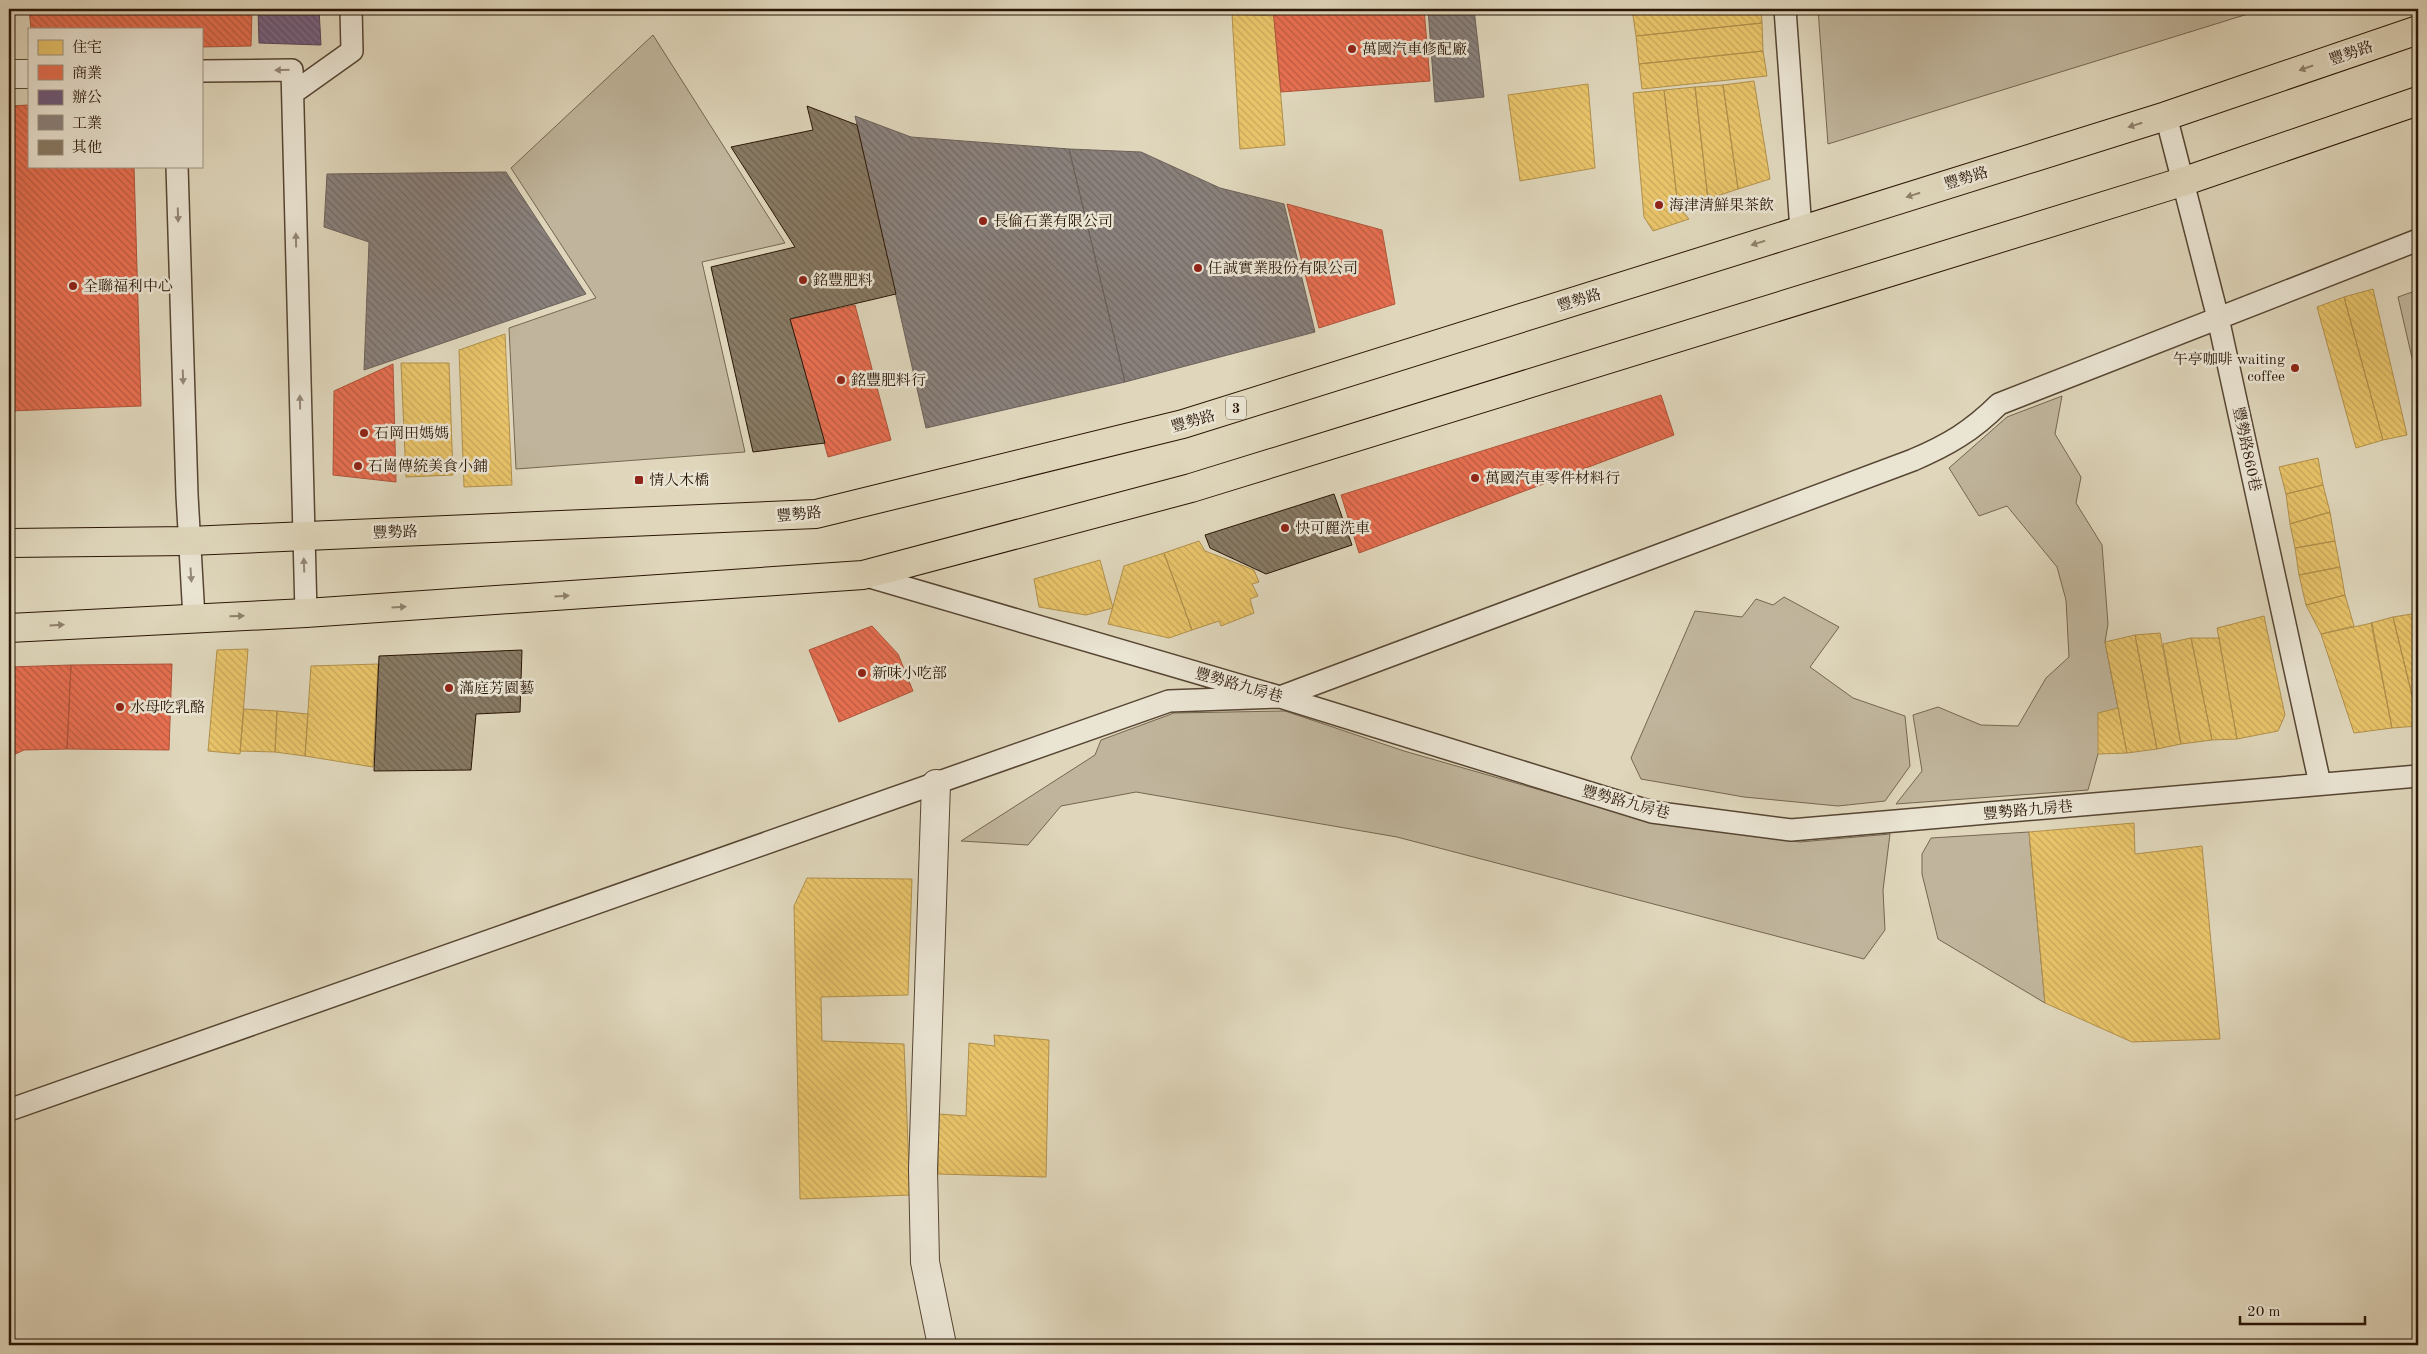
<svg xmlns="http://www.w3.org/2000/svg" width="2427" height="1354" font-family="'Old Standard TT','Noto Serif TC',serif">
	<style>
		.green { fill: #c0b59c; stroke: #756651 }
		.homes { fill: url(#homes-back-hatch); stroke: #b0904c }
		.shops { fill: url(#shops-back-hatch); stroke: #ae543a }
		.offices { fill: url(#offices-back-hatch); stroke: #594557 }
		.industry { fill: url(#industry-back-hatch); stroke: #6d6159 }
		.building { fill: url(#building-back-hatch); stroke: #2a1606 }
		.lines { fill: none; stroke-linecap: round; stroke-linejoin: round }
		.service-casing { stroke: #574633; stroke-width: 24 }
		.pedestrian-casing { stroke: #574633; stroke-width: 30 }
		.minor-casing { stroke: #574633; stroke-width: 30 }
		.primary-casing { stroke: #2a1606; stroke-width: 30 }
		.service { stroke: #eae4d3; stroke-width: 21 }
		.pedestrian { stroke: #eae4d3; stroke-width: 28 }
		.minor { stroke: #eae4d3; stroke-width: 28 }
		.primary { stroke: #dfd6bb; stroke-width: 28 }
		.oneway { fill: #8e806a }
		.oneway2 { fill: #948777 }
		.poi-dot { fill: #8f2418; stroke: #eae4d3; stroke-width: 2 }
		.labels { text-anchor: middle; stroke-width: 5; stroke-linejoin: round; paint-order: stroke }
		.shield { fill: #eae4d3; stroke: #645444; stroke-width: 1 }
		.shield-label { font-size: 14px; font-weight: bold; fill: #2a1606 }
		.poi-label { font-size: 15px; fill: #2a1606; stroke: #eae4d3; text-anchor: start }
		.street-label { font-size: 15px; fill: #2a1606; stroke: #eae4d3 }
	</style>
	<defs>
		<pattern id="homes-back-hatch" width="6" height="6" patternUnits="userSpaceOnUse" patternTransform="scale(1.25)"><rect width="6" height="6" fill="#e9c46a"/><path d="M-1 5l2 2M0 0l6 6M5-1l2 2" fill="none" stroke="#c8a85a"/></pattern>
		<pattern id="shops-back-hatch" width="6" height="6" patternUnits="userSpaceOnUse" patternTransform="scale(1.25)"><rect width="6" height="6" fill="#e76f51"/><path d="M-1 5l2 2M0 0l6 6M5-1l2 2" fill="none" stroke="#bb5a41"/></pattern>
		<pattern id="offices-back-hatch" width="6" height="6" patternUnits="userSpaceOnUse" patternTransform="scale(1.25)"><rect width="6" height="6" fill="#6d597a"/><path d="M-1 5l2 2M0 0l6 6M5-1l2 2" fill="none" stroke="#827188"/></pattern>
		<pattern id="industry-back-hatch" width="6" height="6" patternUnits="userSpaceOnUse" patternTransform="scale(1.25)"><rect width="6" height="6" fill="#8a817c"/><path d="M-1 5l2 2M0 0l6 6M5-1l2 2" fill="none" stroke="#716964"/></pattern>
		<pattern id="building-back-hatch" width="6" height="6" patternUnits="userSpaceOnUse" patternTransform="scale(1.25)"><rect width="6" height="6" fill="#887a64"/><path d="M-1 5l2 2M0 0l6 6M5-1l2 2" fill="none" stroke="#6f6350"/></pattern>
	</defs>
	<rect width="100%" height="100%" fill="#dfd6bb"/>
	<filter id="stains"><feTurbulence type="fractalNoise" baseFrequency=".004" numOctaves="4"/><feColorMatrix values="0 0 0 0 .2 0 0 0 0 .09 0 0 0 0 .02 0 0 0 .5 -.17"/></filter>
	<radialGradient id="worn" r=".72"><stop offset=".6" stop-color="#630" stop-opacity="0"/><stop offset="1" stop-color="#630" stop-opacity=".3"/></radialGradient>
	<path class="green" d="M1818,9H2264L1828,144Z
		M653,35L785,243L702,262L745,452L516,469L509,328L596,298L511,168Z
		M2418,290V384L2398,297Z
		M2062,396L2055,434L2081,477L2076,503L2102,545L2108,624L2105,642L2118,708L2098,754L2088,790L1896,804L1922,771L1913,715L1938,707L1981,725L2018,726L2046,678L2069,657L2066,600L2057,567L2007,506L1979,516L1949,468L2007,417Z
		M1784,597L1839,627L1810,667L1853,698L1905,716L1910,766L1885,801L1838,806L1744,797L1641,779L1631,758L1695,611L1742,617L1756,599L1773,605Z
		M1285,711L1404,751L1659,824L1800,842L1890,834L1883,890L1885,930L1864,959L1397,837L1136,792L1061,806L1028,845L961,841L1095,755L1101,740L1174,713Z
		M2029,832L2045,1003L1938,939L1922,874V854L1931,838Z"/>
	<path class="homes" d="M1632,9H1761L1762,23L1636,36Z
		M1232,14L1274,16L1285,145L1240,149Z
		M1762,23L1763,51L1639,64L1636,36Z
		M1763,51L1767,76L1642,89L1639,64Z
		M1754,81L1770,179L1738,189L1723,85Z
		M1588,84L1595,168L1520,181L1508,95Z
		M1723,85L1738,189L1708,199L1695,87Z
		M1695,87L1708,199L1678,206L1664,90Z
		M1664,90L1678,206L1689,219L1653,231L1644,217L1633,93Z
		M2373,289L2407,435L2383,440L2344,297Z
		M2344,297L2383,440L2356,448L2317,307Z
		M505,334L512,485L464,487L459,350Z
		M401,363H449L453,475L406,477Z
		M2318,458L2323,485L2286,494L2279,467Z
		M2323,485L2330,512L2290,524L2286,494Z
		M2330,512L2335,541L2295,548L2290,524Z
		M1199,541L1205,551L1254,570L1259,582L1252,584L1258,596L1250,599L1254,613L1221,626L1219,621L1192,630L1164,553Z
		M2335,541L2340,567L2299,575L2295,548Z
		M1164,553L1192,630L1169,638L1108,624L1124,566Z
		M1100,560L1113,608L1086,615L1039,607L1034,579Z
		M2340,567L2345,595L2306,605L2299,575Z
		M2345,595L2354,626L2321,634L2306,605Z
		M2418,613V720L2393,617Z
		M2264,616L2285,715L2278,731L2237,739L2217,628Z
		M2393,617L2418,720V726L2392,728L2371,623Z
		M2372,623L2392,728L2354,733L2321,634Z
		M2160,633L2181,744L2157,749L2135,635Z
		M2135,635L2157,749L2127,753L2105,642Z
		M2191,638H2219L2237,739L2212,740Z
		M2191,638L2212,740L2181,744L2163,644Z
		M248,649L240,754L208,751L217,650Z
		M378,664L373,767L305,756L311,666Z
		M2118,708L2127,753L2098,754V713Z
		M244,709L277,711L275,752L240,751Z
		M277,711L308,714L305,756L275,752Z
		M2134,823L2135,854L2202,846L2220,1039L2132,1042L2045,1003L2029,832Z
		M807,878L912,879L908,995L821,997L822,1041L904,1044L910,1195L800,1199L794,906Z
		M994,1035L1049,1040L1046,1177L938,1174L939,1114L966,1116L969,1043L995,1046Z"/>
	<path class="shops" d="M29,9H252L251,46L201,47V29H31Z
		M1273,9H1424L1430,81L1281,92Z
		M29,105V166H134L141,406L9,411V106Z
		M1287,204L1382,230L1395,304L1319,328Z
		M855,305L891,440L828,457L790,319Z
		M393,364L396,482L333,475L334,391Z
		M1661,395L1674,435L1359,553L1341,495Z
		M872,626L898,654L913,691L839,722L809,650Z
		M172,664L169,750L67,749L71,665Z
		M71,665L67,749L24,750L9,757V667Z"/>
	<path class="offices" d="M258,9H319L321,45L259,43Z"/>
	<path class="industry" d="M1428,9H1474L1484,97L1435,102Z
		M855,116L911,137L1069,149L1125,382L926,428Z
		M1069,149L1141,152L1220,188L1284,204L1315,332L1125,382Z
		M506,172L586,294L364,370L369,242L324,227L327,174Z"/>
	<path class="building" d="M807,106L857,125L896,294L790,319L825,443L753,452L711,267L795,247L731,147L813,130Z
		M1334,494L1352,545L1266,574L1210,548L1205,535Z
		M522,650L520,712L476,714L471,770L374,771L379,656Z"/>
	<g class="lines">
		<defs>
			<path id="service" d="M1785,9L1801,230
				M201,71L292,70L306,613
				M293,93L352,51L351,9
				M2166,116L2218,318L2320,784
				M177,166L187,495L194,618
				M863,575L1280,697L1652,812L1791,830L2418,776
				M9,1110L1169,701L1280,697L1913,460C1948,445 1972,431 1999,404L2418,240"/>
			<path id="pedestrian" d="M9,74H29"/>
			<path id="minor" d="M936,784L923,1169L925,1262L942,1345"/>
			<path id="primary" d="M9,543L189,541L816,514L1183,424L2166,116L2418,30
				M9,628L306,613L863,575L1191,488L2185,181L2418,101"/>
		</defs>
		<use href="#service" class="service-casing"/>
		<use href="#pedestrian" class="pedestrian-casing"/>
		<use href="#minor" class="minor-casing"/>
		<use href="#primary" class="primary-casing"/>
		<use href="#service" class="service"/>
		<use href="#pedestrian" class="pedestrian"/>
		<use href="#minor" class="minor"/>
		<use href="#primary" class="primary"/>
	</g>
	<defs><path id="oneway-solid" d="M-6-.8H1V-3.2L6.5 0L1 3.2V.8H-6Z" transform="scale(1.25)"/></defs>
	<g class="oneway">
		<use href="#oneway-solid" transform="translate(2306 68) rotate(161)"/>
		<use href="#oneway-solid" transform="translate(2135 125) rotate(163)"/>
		<use href="#oneway-solid" transform="translate(1913 195) rotate(163)"/>
		<use href="#oneway-solid" transform="translate(1758 243) rotate(163)"/>
		<use href="#oneway-solid" transform="translate(562 596) rotate(-4)"/>
		<use href="#oneway-solid" transform="translate(399 607) rotate(-4)"/>
		<use href="#oneway-solid" transform="translate(237 616) rotate(-2)"/>
		<use href="#oneway-solid" transform="translate(57 625) rotate(-3)"/>
	</g>
	<g class="oneway2">
		<use href="#oneway-solid" transform="translate(282 70) rotate(179)"/>
		<use href="#oneway-solid" transform="translate(178 215) rotate(88)"/>
		<use href="#oneway-solid" transform="translate(296 240) rotate(-91)"/>
		<use href="#oneway-solid" transform="translate(183 377) rotate(88)"/>
		<use href="#oneway-solid" transform="translate(300 402) rotate(-91)"/>
		<use href="#oneway-solid" transform="translate(304 565) rotate(-92)"/>
		<use href="#oneway-solid" transform="translate(191 575) rotate(86)"/>
	</g>
	<g class="poi-dot">
		<circle cx="1352" cy="49" r="5"/>
		<circle cx="1659" cy="205" r="5"/>
		<circle cx="983" cy="221" r="5"/>
		<circle cx="1198" cy="268" r="5"/>
		<circle cx="803" cy="280" r="5"/>
		<circle cx="73" cy="286" r="5"/>
		<circle cx="2295" cy="368" r="5"/>
		<circle cx="841" cy="380" r="5"/>
		<circle cx="364" cy="433" r="5"/>
		<circle cx="358" cy="466" r="5"/>
		<circle cx="1475" cy="478" r="5"/>
		<rect x="634" y="475" width="10" height="10" rx="2.5"/>
		<circle cx="1285" cy="528" r="5"/>
		<circle cx="862" cy="673" r="5"/>
		<circle cx="449" cy="688" r="5"/>
		<circle cx="120" cy="707" r="5"/>
	</g>
	<g class="labels">
		<rect class="shield" x="1226" y="396.5" width="20" height="23" rx="4"/>
		<g class="shield-label">
			<text x="1236" y="413">3</text>
		</g>
		<g class="poi-label">
			<text x="1362" y="54">萬國汽車修配廠</text>
			<text x="1669" y="210">海津清鮮果茶飲</text>
			<text x="993" y="226">長倫石業有限公司</text>
			<text x="1208" y="273">任誠實業股份有限公司</text>
			<text x="813" y="285">銘豐肥料</text>
			<text x="83" y="291">全聯福利中心</text>
			<text x="2285" y="364" text-anchor="end">午亭咖啡 waiting<tspan x="2285" dy="17">coffee</tspan></text>
			<text x="851" y="385">銘豐肥料行</text>
			<text x="374" y="438">石岡田媽媽</text>
			<text x="368" y="471">石崗傳統美食小鋪</text>
			<text x="1485" y="483">萬國汽車零件材料行</text>
			<text x="649" y="485">情人木橋</text>
			<text x="1295" y="533">快可麗洗車</text>
			<text x="872" y="678">新味小吃部</text>
			<text x="459" y="693">滿庭芳園藝</text>
			<text x="130" y="712">水母吃乳酪</text>
		</g>
		<g class="street-label">
			<text transform="translate(2351 53) rotate(-19)" y="5">豐勢路</text>
			<text transform="translate(1966 178) rotate(-17)" y="5">豐勢路</text>
			<text transform="translate(1579 300) rotate(-17)" y="5">豐勢路</text>
			<text transform="translate(1193 421) rotate(-16)" y="5">豐勢路</text>
			<text transform="translate(2247 449) rotate(78)" y="5">豐勢路860巷</text>
			<text transform="translate(799 514) rotate(-5)" y="5">豐勢路</text>
			<text transform="translate(395 532) rotate(-2)" y="5">豐勢路</text>
			<text transform="translate(1239 685) rotate(16)" y="5">豐勢路九房巷</text>
			<text transform="translate(1626 802) rotate(15)" y="5">豐勢路九房巷</text>
			<text transform="translate(2028 810) rotate(-5)" y="5">豐勢路九房巷</text>
		</g>
	</g>
	<rect width="2427" height="1354" fill="none" stroke="#dfd6bb" stroke-width="30"/>
	<rect x="10" y="10" width="2407" height="1334" fill="none" stroke="#2a1606" stroke-width="2.5"/>
	<rect x="15" y="15" width="2397" height="1324" fill="none" stroke="#2a1606"/>
	<rect x="28" y="28" width="175" height="140" fill="#eae4d3" stroke="#9d9281"/>
	<rect x="38" y="40" width="25" height="15" fill="#e9c46a" stroke="#9d9281"/>
	<text x="72" y="52" font-size="15" fill="#2a1606">住宅</text>
	<rect x="38" y="65" width="25" height="15" fill="#e76f51" stroke="#9d9281"/>
	<text x="72" y="78" font-size="15" fill="#2a1606">商業</text>
	<rect x="38" y="90" width="25" height="15" fill="#6d597a" stroke="#9d9281"/>
	<text x="72" y="102" font-size="15" fill="#2a1606">辦公</text>
	<rect x="38" y="115" width="25" height="15" fill="#8a817c" stroke="#9d9281"/>
	<text x="72" y="128" font-size="15" fill="#2a1606">工業</text>
	<rect x="38" y="140" width="25" height="15" fill="#887a64" stroke="#9d9281"/>
	<text x="72" y="152" font-size="15" fill="#2a1606">其他</text>
	<path d="M2240 1316v8h125v-8" fill="none" stroke="#2a1606" stroke-width="2.5"/>
	<text x="2247" y="1316" font-size="15" fill="#2a1606" stroke="#eae4d3" stroke-width="4" paint-order="stroke">20 m</text>
	<rect width="100%" height="100%" filter="url(#stains)"/>
	<rect width="100%" height="100%" fill="url(#worn)"/>
</svg>
